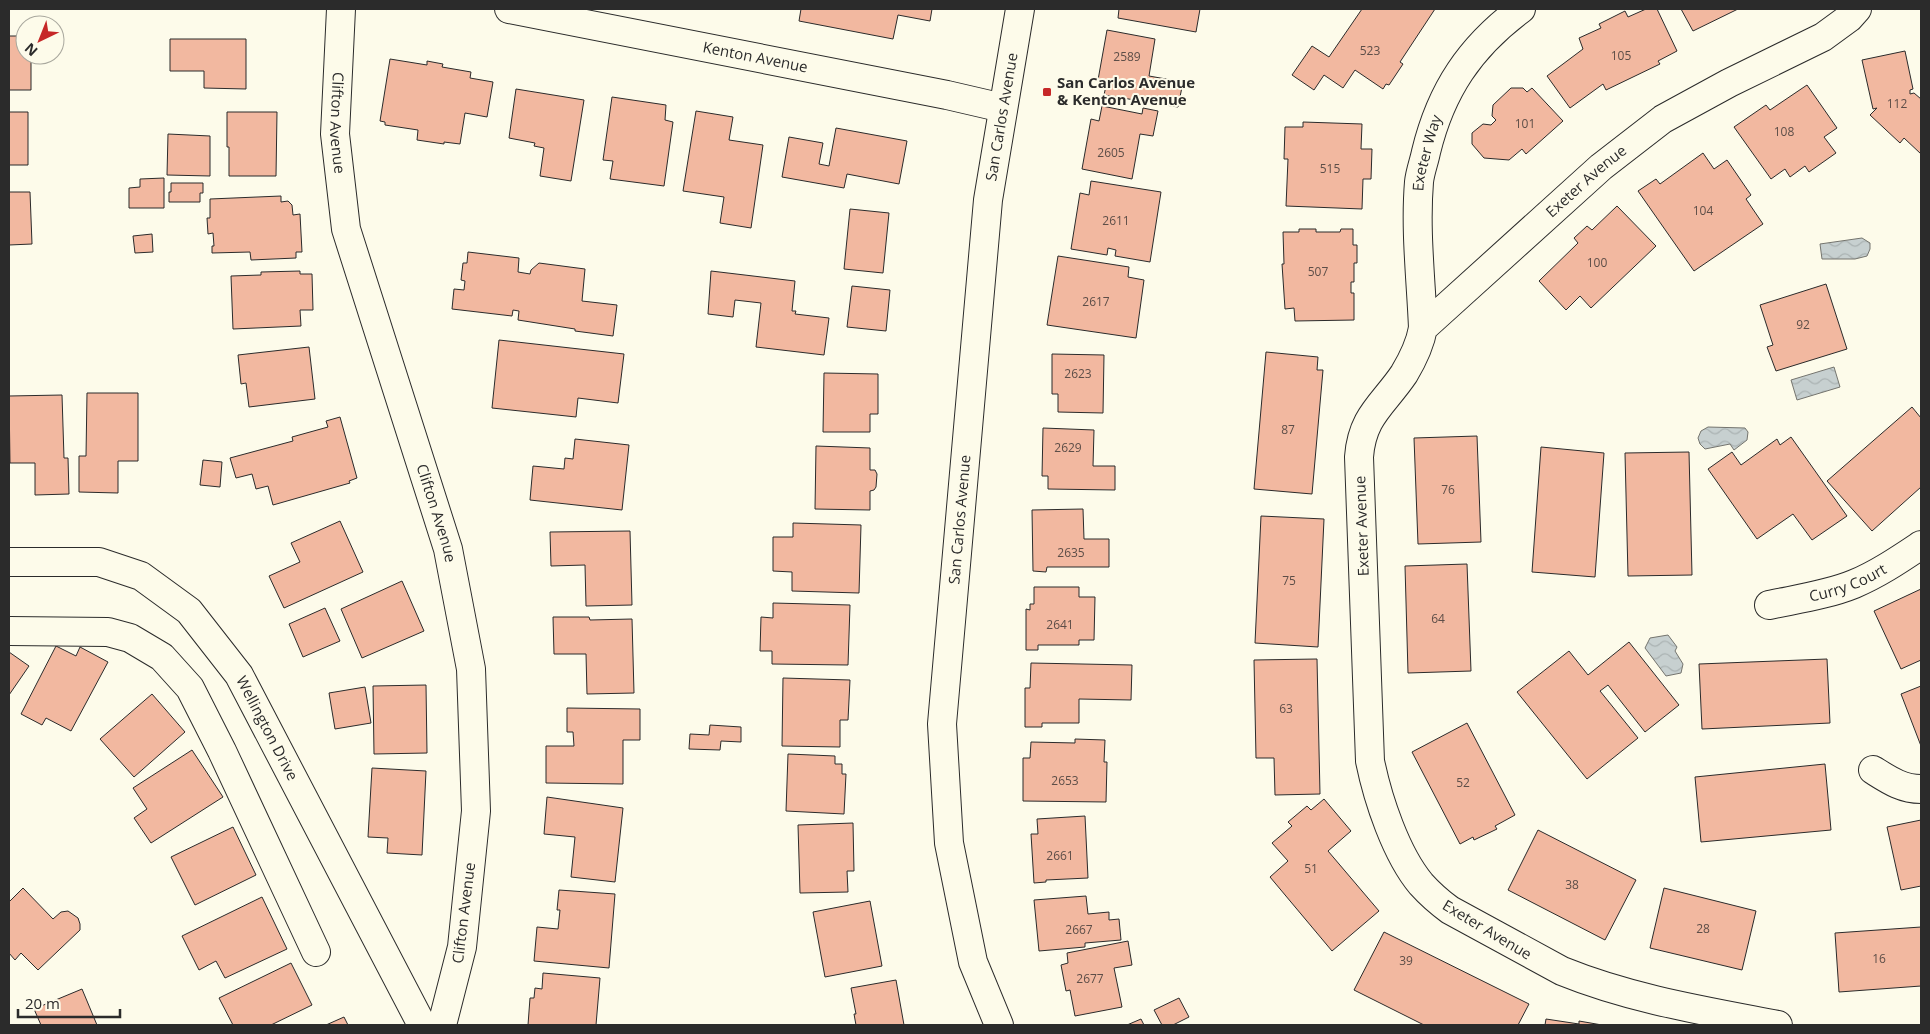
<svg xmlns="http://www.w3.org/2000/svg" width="1930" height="1034" font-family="'Open Sans',sans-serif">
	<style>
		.water { fill: url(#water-waves); stroke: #74746e }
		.building { fill: #f2b8a0; stroke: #2b2b2b }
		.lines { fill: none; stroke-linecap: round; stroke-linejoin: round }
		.minor-casing { stroke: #2b2b2b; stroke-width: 30 }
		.major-casing { stroke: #2b2b2b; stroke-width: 30 }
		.minor { stroke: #fdfbea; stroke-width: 28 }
		.major { stroke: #fdfbea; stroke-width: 28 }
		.poi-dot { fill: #c62828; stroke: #fdfbea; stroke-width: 2 }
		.labels { text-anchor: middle; stroke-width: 4; stroke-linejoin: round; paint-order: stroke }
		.number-label { font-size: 12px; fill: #5d4e48 }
		.street-label { font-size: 15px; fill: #2b2b2b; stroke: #fdfbea }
		.poi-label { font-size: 15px; font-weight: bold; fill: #2b2b2b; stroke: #fdfbea; text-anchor: start }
	</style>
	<defs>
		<pattern id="water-waves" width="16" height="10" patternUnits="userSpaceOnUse" patternTransform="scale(1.25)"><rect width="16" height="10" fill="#c7d0d0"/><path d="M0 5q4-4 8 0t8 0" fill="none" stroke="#abb3b3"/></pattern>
	</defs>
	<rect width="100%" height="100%" fill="#fdfbea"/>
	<path class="water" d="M1862,238L1870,243V249L1867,256L1855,259H1822L1820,244Z
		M1834,367L1840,387L1797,400L1791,380Z
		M1708,427L1745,428L1748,432L1747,440L1734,450L1730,444L1705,449L1700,444L1698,438L1701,431Z
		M1668,635L1677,647L1675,651L1683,664L1681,673L1666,676L1645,648L1650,638Z"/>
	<path class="building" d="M801,9H932L930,21L898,15L893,39L799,21Z
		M1119,9H1200L1196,32L1118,18Z
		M1362,9H1435L1400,62L1403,64L1389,85L1386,84L1383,89L1355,70L1343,88L1324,75L1314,90L1292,75L1312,46L1329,57Z
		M1646,9H1657L1677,51L1658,61L1660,64L1606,90L1603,84L1570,108L1547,76L1583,49L1579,38L1601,28L1599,24L1625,11L1628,17Z
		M1681,9H1738L1693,31Z
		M1107,30L1155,39L1149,76L1183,82L1178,107L1104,95L1107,81L1098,80Z
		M9,36H25V55H31V90H9Z
		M170,39H246V89L204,88V71H170Z
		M1905,51L1913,89L1910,90V94L1914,93L1921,99V154L1904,138L1900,143L1870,115L1877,108L1873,109L1862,60Z
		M390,59L427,65V61L443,64L442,67L471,72L470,78L493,82L487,117L465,113L460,144L444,142V144L417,140L418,130L385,125V122L380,121Z
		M1807,85L1837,128L1824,137L1836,153L1809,172L1805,166L1790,177L1785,169L1771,179L1734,127L1766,105L1770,110Z
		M1511,88H1523L1527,92L1532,88L1563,121L1526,154L1522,149L1509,160L1484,158L1472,144V133L1483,124L1491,125L1496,120L1492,116L1493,105Z
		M516,89L584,100L571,181L540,176L544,148L534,146L535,143L509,138Z
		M612,97L666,105L665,120L673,122L664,186L610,179L613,161L603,160Z
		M1102,106L1142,114L1143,108L1158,111L1153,136L1140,134L1132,179L1082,169L1091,119L1099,121Z
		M696,111L733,117L729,140L763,145L751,228L720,223L724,197L683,191Z
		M9,112H28V165H9Z
		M227,112H277L276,176H229V147H227Z
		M1303,122L1362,124L1361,149H1372L1371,179H1363L1362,209L1286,206L1288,159H1284L1285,127H1303Z
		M836,128L907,141L899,184L847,174L844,188L782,177L789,137L823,143L819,164L829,166Z
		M168,134L210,136V176L167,175Z
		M1703,153L1714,169L1727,160L1751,195L1746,199L1763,224L1694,271L1638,191L1656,179L1660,184Z
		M164,178V208H129V188L140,187V179Z
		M1091,181L1161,192L1150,262L1115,256L1116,250L1108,248L1107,255L1071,249L1080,193L1089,195Z
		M171,183H203V193H200V202H169V192H171Z
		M9,192H30L32,244L9,245Z
		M281,196V202L288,201L292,205L293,215L300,214L302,252H296V258L251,260L250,252L212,253V246H214L213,233L208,234L207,218H210V199Z
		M1617,206L1656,246L1591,308L1580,296L1566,310L1539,281L1578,243L1574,238L1587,226L1592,230Z
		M850,209L889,213L883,273L844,269Z
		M1299,229H1316V232H1340L1341,229H1353V245H1357V263H1354V282H1351V293H1354V320L1295,321L1294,308L1285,309L1282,264H1284L1283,232H1299Z
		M152,234L153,252L135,253L133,236Z
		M468,252L519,258L518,272L530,274L531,270L539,263L585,269L582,301L617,305L613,336L575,331V329L518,320L519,311L513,310L512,316L452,309L454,289L464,290L465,281L461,280L463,263H467Z
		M1058,256L1129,267L1128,277L1144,280L1136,338L1047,325Z
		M300,271V274H312L313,310H300L301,326L233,329L231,276L261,275V272Z
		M711,271L795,281L792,311H796L795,314L829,318L824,355L756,347L761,303L735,300L733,317L708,314Z
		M1826,284L1847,349L1776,371L1767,347L1773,345L1760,305Z
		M852,286L890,290L886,331L847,327Z
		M499,340L624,354L618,403L578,398L576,417L492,408Z
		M309,347L315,399L249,407L246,383L241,384L238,355Z
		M1266,352L1318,357L1317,370H1323L1312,494L1254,489Z
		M1052,354L1104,355L1103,413L1058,412V394H1052Z
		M824,373L878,374V414H870V432H823Z
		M87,393H138V461H118V493L79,492V456H86Z
		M62,395L64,458H68L69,494L35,495V463H10L9,396Z
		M1912,407L1921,418V487L1872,531L1827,481Z
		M340,417L357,478L349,481L350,483L273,505L268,486L256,489L252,474L236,478L230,458L293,441L292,437L328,427L326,421Z
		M1043,428L1094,430L1093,466H1115V490L1048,489V476H1042Z
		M1477,436L1481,542L1418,544L1414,438Z
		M1791,437L1847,516L1812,540L1793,514L1757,539L1708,469L1732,452L1741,465L1777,439L1780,445Z
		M575,439L629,445L622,510L530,500L533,466L564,469L565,458L573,459Z
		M816,446L870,448V470H875L877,474L876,487L874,490L870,491V510L815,509Z
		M1541,447L1604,453L1595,577L1532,572Z
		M1689,452L1692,575L1628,576L1625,453Z
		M203,460L222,462L220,487L200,485Z
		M1083,509L1084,539H1109V567H1047L1046,572L1033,571L1032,510Z
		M1261,516L1324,519L1318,647L1255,643Z
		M340,521L363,572L284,608L269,576L300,562L291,543Z
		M793,523L861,525L859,593L792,591V572L773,571V537H793Z
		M630,531L632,605L586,606L585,565L551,566L550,532Z
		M1467,564L1471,671L1408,673L1405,566Z
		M402,581L424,631L362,658L341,609Z
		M1034,587H1079V597H1095L1094,640H1079V645H1038V650H1026V609L1030,610V604H1034Z
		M1921,589V660L1901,669L1874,611Z
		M773,603L850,605L848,665L772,664V651H760L761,617L773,618Z
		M325,608L340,641L303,657L289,624Z
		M553,617H589L590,620L632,619L634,693L587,694L586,654H554Z
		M1629,642L1679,705L1645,732L1608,685L1600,691L1638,738L1587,779L1517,692L1569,651L1588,675Z
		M56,646L76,656L80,647L108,662L71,731L46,718L42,725L21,714Z
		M9,652L29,666L9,695Z
		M1317,659L1320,794L1275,795L1274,758H1256L1254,660Z
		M1827,659L1830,723L1702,729L1699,664Z
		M1031,663L1132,665L1131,700L1079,699V723H1042V727H1025V688H1030Z
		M783,678L850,680L848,720H840V747L782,746Z
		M426,685L427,753L374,754L373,686Z
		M1921,686V746L1901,694Z
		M365,687L371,723L335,729L329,693Z
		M152,694L185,732L134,777L100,739Z
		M567,708L640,709V740H623V784L546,783V746H574L573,732H567Z
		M1467,723L1515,815L1495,826L1497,829L1474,840L1473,837L1460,844L1412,752Z
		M710,725L741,727V742L721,741L720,750L689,749L690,734L709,735Z
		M1075,739L1105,740L1104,762H1107L1106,802L1023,801V758H1030L1031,742L1075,743Z
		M192,750L223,797L151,843L134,818L147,809L133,788Z
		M788,754L835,756V764H842V774H846L844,814L786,811Z
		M1825,764L1831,830L1701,842L1695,777Z
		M372,768L426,771L422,855L387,853L388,838L368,837Z
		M547,797L623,808L615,882L571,877L575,837L544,834Z
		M1324,799L1351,831L1328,851L1379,911L1332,951L1270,877L1288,861L1272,843L1292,826L1288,822L1307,806L1311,810Z
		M1085,816L1088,878L1046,880V882L1034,883L1031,834H1038L1037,819Z
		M1921,820V886L1901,890L1887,827Z
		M853,823L854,871H847L848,892L800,893L798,825Z
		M233,827L256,875L195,905L171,857Z
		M1538,830L1636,880L1605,940L1508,890Z
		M23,888L53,919L61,912L68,911L78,918L80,924V930L38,970L21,953L15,960L9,953V902Z
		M1664,888L1756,911L1742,970L1650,948Z
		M559,890L615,894L609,968L534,961L537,927L558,929L560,910H557Z
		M1086,896L1088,914L1109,912V920L1119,919L1121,940L1085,943V947L1039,951L1034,900Z
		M262,897L287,949L225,978L216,961L199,970L182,936Z
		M870,901L882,966L825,977L813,912Z
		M1921,927V986L1839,992L1835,933Z
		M1384,932L1529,1004L1518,1025H1424L1354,990Z
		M1128,941L1132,965L1114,968L1122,1007L1075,1016L1070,990L1066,991L1061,965L1068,963L1067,953Z
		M291,963L312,1005L271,1025H233L219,998Z
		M543,973L600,978L596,1025H528L530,998H534L535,988L542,989Z
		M896,980L904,1025H856L854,1014H856L851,988Z
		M82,989L97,1025H41L34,1009Z
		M1179,998L1189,1017L1173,1025H1162L1154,1010Z
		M344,1017L348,1025H326Z
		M1141,1019L1144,1025H1127Z
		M1546,1019L1579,1024V1021L1602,1025H1545Z"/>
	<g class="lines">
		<defs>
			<g id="minor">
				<path id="s1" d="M341,9L335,134L346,229L448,549L471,669L476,811L462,947L442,1025"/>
				<path id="s2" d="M509,9L947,95L1003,108"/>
				<path id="s3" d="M1423,328C1421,280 1415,230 1419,182C1420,172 1424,162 1426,152C1441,90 1470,47 1521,9"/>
				<path id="s4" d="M9,562H99L141,576L189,611L239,675L422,1025"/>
				<path id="s5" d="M1769,605C1797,599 1827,595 1854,584C1878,574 1900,559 1921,545"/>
				<path d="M9,631L108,632L130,638L162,657L190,688L222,751L316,952"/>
				<path d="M1873,770C1889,780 1902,789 1921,789"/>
				<path id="s6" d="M1778,1025C1705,1011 1631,999 1562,971L1450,910C1439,902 1430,894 1421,884C1396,854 1378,800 1370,761L1359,457C1362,416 1383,405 1404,374C1413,359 1420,345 1423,328L1601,167L1663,119L1729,83L1823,37L1849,18L1857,9"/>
			</g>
			<g id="major">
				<path id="s7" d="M999,1025L973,962L949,843L942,724L988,200L1020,9"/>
			</g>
		</defs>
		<use href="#minor" class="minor-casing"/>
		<use href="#major" class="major-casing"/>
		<use href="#minor" class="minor"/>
		<use href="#major" class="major"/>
	</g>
	<rect class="poi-dot" x="1042" y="87" width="10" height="10" rx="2.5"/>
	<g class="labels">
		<g class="number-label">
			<text x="1370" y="55">523</text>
			<text x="1621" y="60">105</text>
			<text x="1127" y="61">2589</text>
			<text x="1897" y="108">112</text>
			<text x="1525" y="128">101</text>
			<text x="1784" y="136">108</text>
			<text x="1111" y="157">2605</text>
			<text x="1330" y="173">515</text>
			<text x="1703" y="215">104</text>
			<text x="1116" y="225">2611</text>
			<text x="1597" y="267">100</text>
			<text x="1318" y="276">507</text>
			<text x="1096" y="306">2617</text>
			<text x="1803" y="329">92</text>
			<text x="1078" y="378">2623</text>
			<text x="1288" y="434">87</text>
			<text x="1068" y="452">2629</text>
			<text x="1448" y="494">76</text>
			<text x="1071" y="557">2635</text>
			<text x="1289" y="585">75</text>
			<text x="1438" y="623">64</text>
			<text x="1060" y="629">2641</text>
			<text x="1286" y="713">63</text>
			<text x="1065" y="785">2653</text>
			<text x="1463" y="787">52</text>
			<text x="1060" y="860">2661</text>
			<text x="1311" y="873">51</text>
			<text x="1572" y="889">38</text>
			<text x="1703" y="933">28</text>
			<text x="1079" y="934">2667</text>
			<text x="1879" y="963">16</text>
			<text x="1406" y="965">39</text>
			<text x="1090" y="983">2677</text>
		</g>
		<g class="street-label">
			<text dy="5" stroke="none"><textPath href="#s2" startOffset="251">Kenton Avenue</textPath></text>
			<text dy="5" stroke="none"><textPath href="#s7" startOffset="919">San Carlos Avenue</textPath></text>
			<text dy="5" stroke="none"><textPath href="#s1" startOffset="114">Clifton Avenue</textPath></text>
			<text dy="5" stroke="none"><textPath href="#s3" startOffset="176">Exeter Way</textPath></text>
			<text dy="5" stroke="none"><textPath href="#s6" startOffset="1194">Exeter Avenue</textPath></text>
			<text dy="5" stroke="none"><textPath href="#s1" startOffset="519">Clifton Avenue</textPath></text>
			<text dy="5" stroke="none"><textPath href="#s7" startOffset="514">San Carlos Avenue</textPath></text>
			<text transform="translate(1362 526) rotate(-92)" y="5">Exeter Avenue</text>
			<text dy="5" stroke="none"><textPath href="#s5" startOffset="82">Curry Court</textPath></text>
			<text dy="5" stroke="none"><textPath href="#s4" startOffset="335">Wellington Drive</textPath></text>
			<text transform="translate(464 913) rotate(-83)" y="5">Clifton Avenue</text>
			<text transform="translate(1487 930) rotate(31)" y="5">Exeter Avenue</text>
		</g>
		<g class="poi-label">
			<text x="1057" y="88">San Carlos Avenue<tspan x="1057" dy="17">&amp; Kenton Avenue</tspan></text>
		</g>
	</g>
	<rect width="1930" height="1034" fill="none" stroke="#2b2b2b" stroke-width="20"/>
	<g transform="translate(40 40) rotate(223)"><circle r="24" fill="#fdfbea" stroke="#a9a89e"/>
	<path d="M0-4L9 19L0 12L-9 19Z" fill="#c62828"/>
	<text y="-8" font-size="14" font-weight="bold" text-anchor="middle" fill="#2b2b2b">N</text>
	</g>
	<path d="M18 1009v8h102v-8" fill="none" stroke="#2b2b2b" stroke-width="2.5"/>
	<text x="25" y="1009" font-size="15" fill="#2b2b2b" stroke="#fdfbea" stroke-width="4" paint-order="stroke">20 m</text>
</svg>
